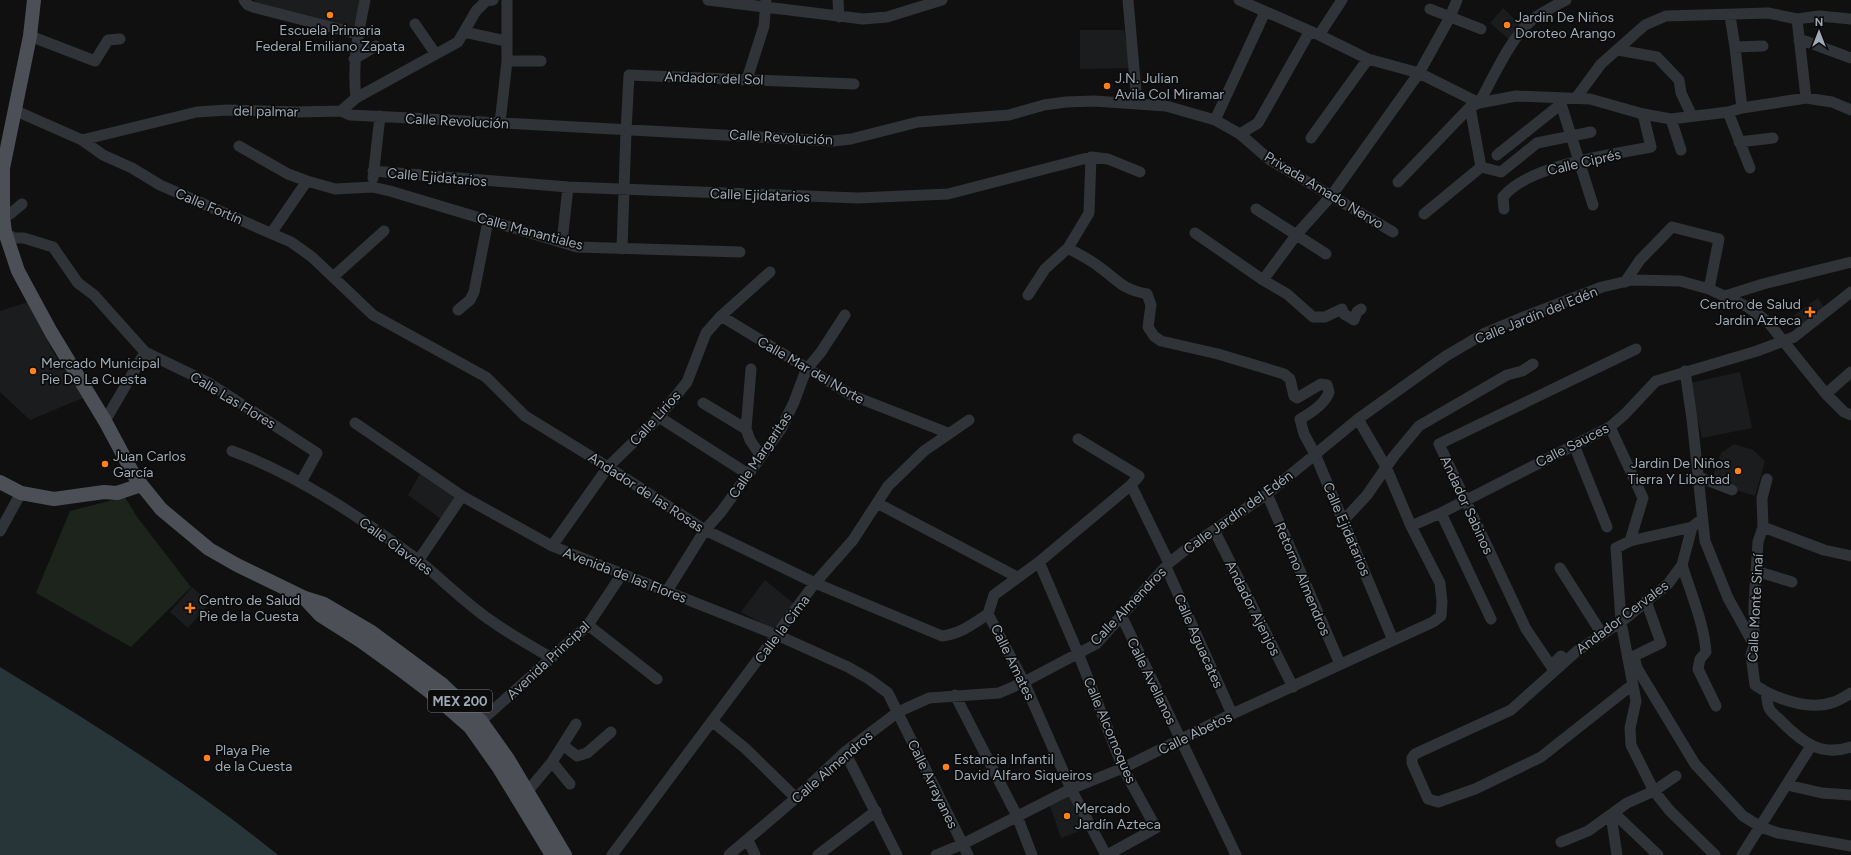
<svg xmlns="http://www.w3.org/2000/svg" width="1851" height="855" font-family="Figtree,sans-serif">
	<style>
		.built { fill: #1b1c1e }
		.green { fill: #1c241c }
		.water { fill: #273438 }
		.lines { fill: none; stroke-linecap: round; stroke-linejoin: round }
		.minor { stroke: #303337; stroke-width: 11 }
		.major { stroke: #4c5056; stroke-width: 14 }
		.poi-dot { fill: #ff811a; stroke: #0b0b0c; stroke-width: 1.5 }
		.labels { text-anchor: middle; stroke-width: 3.5; stroke-linejoin: round; paint-order: stroke }
		.shield { fill: #0b0b0c; stroke: #737a82; stroke-width: 1 }
		.shield-label { font-size: 13px; font-weight: bold; fill: #9faab4 }
		.poi-label { font-size: 14px; fill: #9faab4; stroke: #0b0b0c; text-anchor: start }
		.street-label { font-size: 14px; fill: #9faab4; stroke: #0b0b0c }
	</style>
	<rect width="100%" height="100%" fill="#101011"/>
	<path class="built" d="M255,0H360L353,29L255,2Z
		M1503,8L1523,27L1512,42L1490,23Z
		M1080,30H1124L1131,68L1080,69Z
		M1818,298L1826,310L1802,327L1794,315Z
		M28,302L52,350L83,398L30,420L0,392V311Z
		M1740,372L1752,428L1702,438L1690,383Z
		M1734,444L1753,450L1765,461L1755,496L1711,482L1721,453Z
		M420,474L457,499L444,521L408,495Z
		M765,580L794,604L773,629L741,612Z
		M192,587L210,603L188,628L170,612Z
		M1070,793L1085,829L1061,838L1049,803Z"/>
	<path class="green" d="M125,497L137,517L191,587L131,647L36,593L70,511Z"/>
	<path class="water" d="M0,667C95,725 191,784 278,855H0Z"/>
	<g class="lines">
		<path class="minor" d="M244,0L248,5L253,7L358,34
			M708,0L863,19L887,17L942,0
			M838,0L839,17
			M1128,0L1137,103
			M1239,0L1319,35L1368,59L1419,73L1479,103L1516,96L1590,99L1643,114L1671,119L1728,112L1742,108L1806,98L1832,102L1851,110
			M1566,0C1554,6 1542,12 1532,20C1511,37 1493,78 1479,103L1470,107L1481,167L1501,172L1537,143L1591,132
			M1430,9L1481,29
			M1730,16L1735,47L1742,108
			M1797,19L1806,98
			M415,24L435,53
			M464,32L506,41
			M1319,35L1342,0
			M30,36L95,61L108,40L120,39
			M1799,41H1805L1851,58
			M1735,47L1763,46
			M1618,50L1657,57L1679,80L1681,93L1692,116
			M354,59L376,46
			M507,61H541
			M747,79L764,26L766,0
			M356,98C352,64 358,33 365,0
			M1576,98L1601,64L1645,25L1666,16L1768,13L1797,19L1819,16L1851,19
			M1562,99L1561,104L1593,205
			M14,110L82,140L103,155L132,168L160,185L291,242L312,257L373,315L486,377L525,416L608,467L705,530L815,583L942,636C960,634 973,624 988,614
			M341,111L350,115L410,118L833,141L851,139L918,122L1009,115L1044,105L1066,102L1094,101L1166,106L1215,120L1240,134L1270,160L1393,232
			M1728,112L1750,168
			M1671,119L1681,150
			M1215,120L1265,12
			M500,123L507,61V0
			M1240,134L1258,123L1310,31
			M1311,138L1368,59
			M82,140L197,112L227,110L297,112L341,111L356,98L458,42L476,11L486,1L493,0
			M1739,142L1773,138
			M239,146L288,174L307,181L335,189L372,187L390,191L577,247L740,252
			M1497,155L1561,104
			M373,171L568,187L858,198L948,194L1091,157L1108,159L1140,172
			M373,178L380,116
			M1398,182L1470,107
			M1256,209L1326,254
			M1504,209L1503,197C1528,165 1611,155 1651,147L1643,114
			M1424,214L1481,167
			M3,217L10,214L22,204
			M2,232L14,238H24L53,247L78,283L94,295L145,352L209,383L317,453L301,482
			M272,232L307,181
			M1195,233L1263,280L1287,294L1313,317H1325L1342,309L1344,314L1354,320L1357,312L1361,309
			M562,242L568,187
			M1068,248C1078,254 1089,259 1098,266C1118,280 1121,289 1147,294L1151,305L1148,327L1154,336L1161,341L1218,354L1284,374L1290,379L1294,396L1297,398L1321,384L1327,385L1329,392C1325,404 1311,413 1300,419L1304,434L1315,454L1393,640
			M622,249L626,131L629,75L854,84
			M333,277L384,231
			M1263,280L1297,234L1332,195L1419,73L1450,17L1457,0
			M1625,282L1640,260L1672,227L1719,239L1709,289
			M1028,295L1045,269L1068,248L1089,213L1091,157
			M1725,296L1763,284L1851,262
			M458,310L470,300L474,292L488,221
			M721,316L851,395L948,433
			M751,369L746,429L750,440L760,455
			M1685,371L1692,419L1705,541L1728,598L1753,643
			M1826,394L1851,372
			M703,403L746,429
			M659,417L748,474
			M105,421L145,352
			M355,423L462,496L552,546L777,635L848,667L869,679L888,693L968,855
			M1610,427L1643,498L1630,541
			M1078,439L1139,476L1131,485L1039,562L994,595L988,614L1024,682L1071,789L1106,855
			M1574,445L1607,527
			M232,451C298,475 361,518 418,560C443,580 466,604 493,622C511,635 531,646 550,657
			M1699,477L1732,490
			M1767,479L1762,498L1763,527L1758,542L1754,604V645L1751,655L1755,685C1775,699 1810,711 1834,702C1840,700 1846,696 1851,693
			M1131,485L1169,563
			M1267,494L1340,664
			M877,503L1017,577
			M1441,513L1491,619
			M1343,521L1367,495L1394,456L1419,426L1507,375L1522,371L1533,364
			M1411,526L1441,513L1610,427L1625,414L1656,381L1757,351L1794,337L1851,292
			M1692,527L1630,541L1616,548L1621,622L1636,701L1630,728L1631,745L1654,791L1670,811L1715,855
			M1763,527L1824,550L1851,556
			M1214,530L1293,687
			M0,531L21,493
			M552,546L608,467L659,417L687,382L706,333L721,316L770,272
			M418,561L462,496
			M1039,562L1078,653L1123,768L1156,828L1107,855
			M1682,565C1691,594 1704,623 1706,652L1700,659L1698,669L1716,706
			M1166,567L1232,714
			M1560,568L1602,634
			M1756,571L1792,582
			M667,591L705,530L721,512L781,429L794,402L806,370L821,352L845,315
			M1121,615L1236,855
			M588,625L657,679
			M1561,656L1551,666L1526,629L1439,444L1636,349
			M1634,657L1637,668L1695,764L1743,816L1761,827L1778,833L1851,846
			M1628,659L1661,643L1646,601
			M1632,685L1541,757L1475,789L1438,802L1428,799L1412,763V758L1415,754L1511,710L1577,651L1621,622L1668,584L1682,565L1692,527L1702,519
			M1766,692C1767,697 1767,704 1769,708C1771,713 1778,717 1782,722C1802,742 1821,757 1851,747
			M955,695L1017,816L1032,855
			M481,721L588,625L622,574
			M713,722L746,749L796,798
			M564,746L577,756L587,753L611,732
			M845,752L897,855
			M552,762L570,784
			M1787,785L1822,793L1851,795
			M527,792L552,762L576,724
			M1614,813L1658,855
			M1611,815L1617,855
			M748,840L755,855
			M1561,842L1588,831L1627,803L1654,791L1676,776
			M612,855L815,583L853,540L888,486L924,451L969,420
			M729,855L796,798L845,752L898,712L929,698L999,693L1024,682L1096,644L1169,563L1188,548L1267,494L1358,419L1446,356L1485,333L1521,318L1602,287L1632,280L1680,281L1709,289L1748,307L1768,322L1826,394L1844,412L1851,415
			M818,855L876,811
			M936,855L963,844L1071,789L1123,768L1232,714L1433,622L1441,616L1442,602L1440,583L1411,526L1386,467L1358,419
			M1742,855L1811,746"/>
		<path class="major" d="M34,0L30,36L3,168V217L5,232L18,271L51,332L105,421L135,477L161,509L209,549L237,565L305,598L324,604L370,631L443,685L481,721L508,759L565,855
			M0,482L21,493L54,499L104,492L117,493L141,485
			M305,599L320,615L361,641L397,667L430,692L470,727L499,768L552,855"/>
	</g>
	<g class="poi-dot">
		<circle cx="330" cy="15" r="4"/>
		<circle cx="1507" cy="25" r="4"/>
		<circle cx="1107" cy="86" r="4"/>
		<path d="M1808 306h4v4h4v4h-4v4h-4v-4h-4v-4h4z"/>
		<circle cx="33" cy="371" r="4"/>
		<circle cx="105" cy="464" r="4"/>
		<circle cx="1738" cy="471" r="4"/>
		<path d="M188 602h4v4h4v4h-4v4h-4v-4h-4v-4h4z"/>
		<circle cx="207" cy="758" r="4"/>
		<circle cx="946" cy="767" r="4"/>
		<circle cx="1067" cy="816" r="4"/>
	</g>
	<g class="labels">
		<rect class="shield" x="428" y="690" width="64" height="22" rx="3"/>
		<g class="shield-label">
			<text x="460" y="706">MEX 200</text>
		</g>
		<g class="poi-label">
			<text x="1515" y="22">Jardin De Niños<tspan x="1515" dy="16">Doroteo Arango</tspan></text>
			<text x="330" y="35" text-anchor="middle">Escuela Primaria<tspan x="330" dy="16">Federal Emiliano Zapata</tspan></text>
			<text x="1115" y="83">J.N. Julian<tspan x="1115" dy="16">Avila Col Miramar</tspan></text>
			<text x="1801" y="309" text-anchor="end">Centro de Salud<tspan x="1801" dy="16">Jardin Azteca</tspan></text>
			<text x="41" y="368">Mercado Municipal<tspan x="41" dy="16">Pie De La Cuesta</tspan></text>
			<text x="113" y="461">Juan Carlos<tspan x="113" dy="16">García</tspan></text>
			<text x="1730" y="468" text-anchor="end">Jardin De Niños<tspan x="1730" dy="16">Tierra Y Libertad</tspan></text>
			<text x="199" y="605">Centro de Salud<tspan x="199" dy="16">Pie de la Cuesta</tspan></text>
			<text x="215" y="755">Playa Pie<tspan x="215" dy="16">de la Cuesta</tspan></text>
			<text x="954" y="764">Estancia Infantil<tspan x="954" dy="16">David Alfaro Siqueiros</tspan></text>
			<text x="1075" y="813">Mercado<tspan x="1075" dy="16">Jardín Azteca</tspan></text>
		</g>
		<g class="street-label">
			<text transform="translate(714 78) rotate(2)" y="5">Andador del Sol</text>
			<text transform="translate(266 111) rotate(1)" y="5">del palmar</text>
			<text transform="translate(457 121) rotate(3)" y="5">Calle Revolución</text>
			<text transform="translate(781 137) rotate(3)" y="5">Calle Revolución</text>
			<text transform="translate(1584 162) rotate(-13)" y="5">Calle Ciprés</text>
			<text transform="translate(437 177) rotate(5)" y="5">Calle Ejidatarios</text>
			<text transform="translate(1324 190) rotate(31)" y="5">Privada Amado Nervo</text>
			<text transform="translate(760 195) rotate(2)" y="5">Calle Ejidatarios</text>
			<text transform="translate(209 206) rotate(23)" y="5">Calle Fortín</text>
			<text transform="translate(530 231) rotate(15)" y="5">Calle Manantiales</text>
			<text transform="translate(1536 315) rotate(-22)" y="5">Calle Jardín del Edén</text>
			<text transform="translate(811 370) rotate(30)" y="5">Calle Mar del Norte</text>
			<text transform="translate(233 400) rotate(31)" y="5">Calle Las Flores</text>
			<text transform="translate(655 418) rotate(-48)" y="5">Calle Lirios</text>
			<text transform="translate(1572 445) rotate(-27)" y="5">Calle Sauces</text>
			<text transform="translate(760 455) rotate(-56)" y="5">Calle Margaritas</text>
			<text transform="translate(646 492) rotate(33)" y="5">Andador de las Rosas</text>
			<text transform="translate(1467 505) rotate(65)" y="5">Andador Sabinos</text>
			<text transform="translate(1238 512) rotate(-36)" y="5">Calle Jardín del Edén</text>
			<text transform="translate(1347 529) rotate(67)" y="5">Calle Ejidatarios</text>
			<text transform="translate(396 546) rotate(36)" y="5">Calle Claveles</text>
			<text transform="translate(625 575) rotate(21)" y="5">Avenida de las Flores</text>
			<text transform="translate(1303 579) rotate(67)" y="5">Retorno Almendros</text>
			<text transform="translate(1128 606) rotate(-46)" y="5">Calle Almendros</text>
			<text transform="translate(1253 608) rotate(63)" y="5">Andador Ajenjos</text>
			<text transform="translate(1755 608) rotate(-87)" y="5">Calle Monte Sinaí</text>
			<text transform="translate(1622 617) rotate(-37)" y="5">Andador Cervales</text>
			<text transform="translate(782 629) rotate(-53)" y="5">Calle la Cima</text>
			<text transform="translate(1199 641) rotate(66)" y="5">Calle Aguacates</text>
			<text transform="translate(548 660) rotate(-43)" y="5">Avenida Principal</text>
			<text transform="translate(1013 662) rotate(64)" y="5">Calle Amates</text>
			<text transform="translate(1152 681) rotate(64)" y="5">Calle Avellanos</text>
			<text transform="translate(1110 730) rotate(67)" y="5">Calle Alcornoques</text>
			<text transform="translate(1195 733) rotate(-26)" y="5">Calle Abetos</text>
			<text transform="translate(832 767) rotate(-41)" y="5">Calle Almendros</text>
			<text transform="translate(933 784) rotate(64)" y="5">Calle Arrayanes</text>
		</g>
	</g>
	<g transform="translate(1819 32)" stroke="#0b0b0c" stroke-width="3" paint-order="stroke">
	<path d="M0-3L7 15L0 10L-7 15Z" fill="#9faab4"/>
	<text y="-6" font-size="11" font-weight="bold" text-anchor="middle" fill="#9faab4">N</text>
	</g>
</svg>
